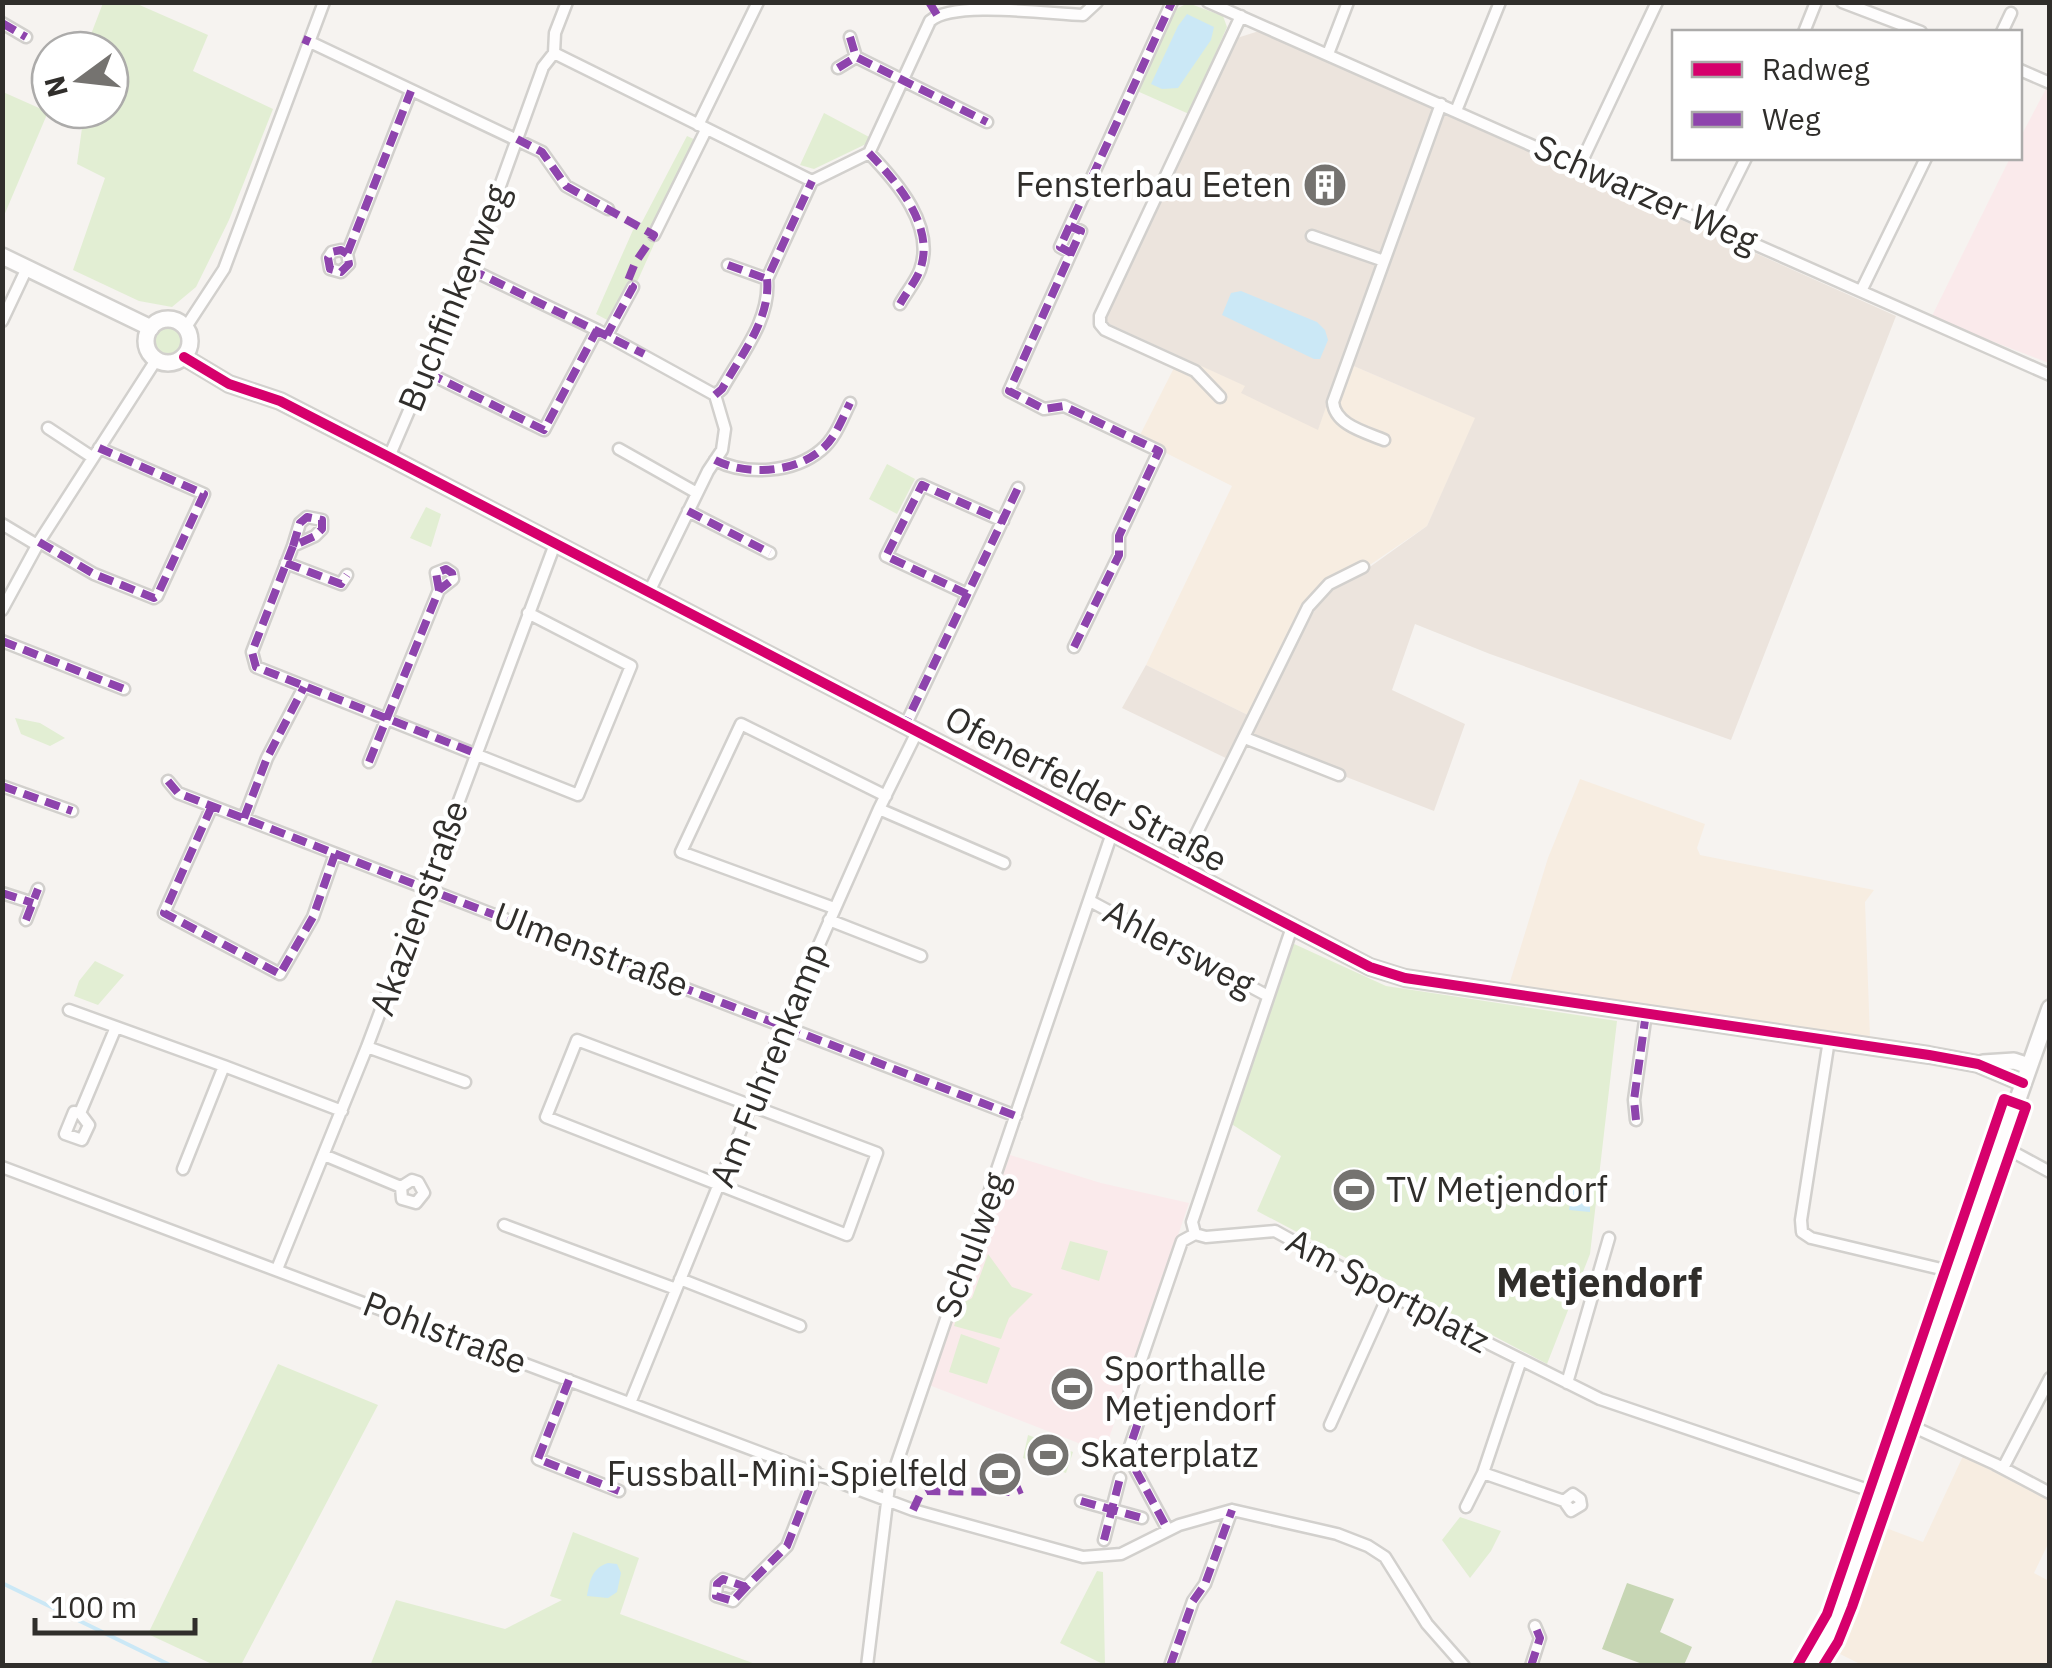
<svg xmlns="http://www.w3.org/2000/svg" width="2052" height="1668" font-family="'IBM Plex Sans',sans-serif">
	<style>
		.commercial { fill: #f7ede1 }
		.built { fill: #ece4dd }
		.education { fill: #faeaeb }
		.green { fill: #e2eed3 }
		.forest { fill: #c7d6b4 }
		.water { fill: #cbe8f6 }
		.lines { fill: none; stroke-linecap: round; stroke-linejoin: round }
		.stream { stroke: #cbe8f6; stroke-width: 4 }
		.street-casing { stroke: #d2d0cd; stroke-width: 15 }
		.secondary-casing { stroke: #d2d0cd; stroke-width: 20 }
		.street { stroke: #fefdfd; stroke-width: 10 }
		.secondary { stroke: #fefdfd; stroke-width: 15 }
		.quiet { stroke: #8e44ad; stroke-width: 8; stroke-dasharray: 15 8; stroke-linecap: butt }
		.cycleway-casing { stroke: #fff; stroke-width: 16 }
		.cycleway { stroke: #d6006c; stroke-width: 10 }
		.labels { text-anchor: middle; stroke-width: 9; stroke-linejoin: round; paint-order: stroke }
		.poi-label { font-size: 35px; fill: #302e2b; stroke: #fff; text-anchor: start }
		.street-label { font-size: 35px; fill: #302e2b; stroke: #fff }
		.quarter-label { font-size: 40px; font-weight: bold; fill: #302e2b; stroke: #fff }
	</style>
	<rect width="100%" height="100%" fill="#f6f3f0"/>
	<path class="commercial" d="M1180,356L1246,386L1242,392L1318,429L1342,361L1476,418L1427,526L1308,607L1254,718L1146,665L1232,486L1138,439Z
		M1580,779L1705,824L1697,848L1700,855L1874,890L1865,902L1870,1037L1509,985L1548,858Z
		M1963,1456L2049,1500V1542L2034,1573L2049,1581V1665H1862L1840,1654L1841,1640L1886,1528L1923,1542Z"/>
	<path class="built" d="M1259,31L1896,316L1731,740L1490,654L1415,624L1392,690L1465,724L1434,811L1246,738L1234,762L1122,708L1146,665L1256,719L1329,584L1367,569L1427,526L1475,418L1342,361L1318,430L1241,393L1245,386L1105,322L1237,38Z"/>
	<path class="education" d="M2049,83V363L1931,318L2010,158H2020V138Z
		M1010,1155L1101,1183L1189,1203L1104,1453L929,1385Z"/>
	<path class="green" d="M103,3H135L208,35L193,71L273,109L229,220L196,287L172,307L139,301L73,270L105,178L77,164L82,128L51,112L110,110V50H85Z
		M1188,3L1223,16L1227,27L1189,114L1137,91L1174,10Z
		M3,92L48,112L3,218Z
		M824,113L871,138L866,144L814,169L800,165Z
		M687,136L700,142L637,282L633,280L611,322L596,314L633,230L642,222Z
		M153 341a15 15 0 1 1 30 0a15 15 0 1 1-30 0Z
		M887,464L915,479L897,514L869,499Z
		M426,507L441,514L431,547L410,538Z
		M15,718L40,723L65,738L50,746L21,734Z
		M1292,943L1386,986L1617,1021L1590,1254L1547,1364L1257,1211L1281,1156L1230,1123Z
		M95,961L124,975L98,1005L74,996L79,981Z
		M1070,1241L1108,1251L1099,1281L1061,1269Z
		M988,1254L1012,1287L1033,1294L1009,1318L1001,1339L954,1326L961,1304L972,1298Z
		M961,1334L1000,1348L987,1384L949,1372Z
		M278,1364L378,1405L241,1665H214L148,1634Z
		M1028,1435L1073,1452L1066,1473L1023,1458Z
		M983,1463H1016V1485H983Z
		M1460,1517L1501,1531L1491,1551L1470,1578L1442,1540Z
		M573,1532L639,1558L620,1614L758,1665L370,1666L396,1600L505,1629L562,1600L550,1596Z
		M1097,1571L1103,1572L1105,1665L1060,1643Z"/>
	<path class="forest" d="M1627,1583L1674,1599L1660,1632L1692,1647L1684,1665H1645L1602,1649Z"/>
	<path class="water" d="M1187,14L1214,27L1211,40L1178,88L1162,89L1151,84L1178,26Z
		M1241,291L1317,322L1325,330L1328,340L1320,359H1314L1222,315L1231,293Z
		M1578,1189L1590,1194V1212L1569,1210L1572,1190Z
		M608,1563L617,1564L621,1573L617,1592L608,1598L587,1596C590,1580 592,1568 608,1563Z"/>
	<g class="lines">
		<path class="stream" d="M2,1583L172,1666"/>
		<defs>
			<path id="street" d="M1208,2L2050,375
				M1842,2L1921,32
				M2,23L26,37
				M1804,32L1816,2
				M2002,32L2011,13
				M850,37L856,57L987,122
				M310,42L542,152L566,186L608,209
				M554,53L812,181L869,153L930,21C954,0 1049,14 1083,15L1097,2
				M554,53L555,33L567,2
				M1328,54L1348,2
				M838,68L856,57
				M2020,70L2050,83
				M1456,111L1500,2
				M698,125L758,2
				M869,153C896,181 936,226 920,270C916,281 906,293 900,304
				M1580,165L1657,2
				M1713,224L1746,158
				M1070,226L1081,231L1071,253
				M654,235L706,130
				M1312,236L1384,261
				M347,254L341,250L332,252L328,258L330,269L341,272L349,264L347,254L411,91
				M728,265L767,279
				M470,269L597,330L715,395L725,429L722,450L708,471L649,592
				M1862,289L1926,158
				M2,321L27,268
				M186,327L224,269L324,2
				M607,335L633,287
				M428,373L544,430L597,330
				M715,395L722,389C741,355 771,319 767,279L812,181
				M1220,397L1195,371L1105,330L1100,324V316L1241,16
				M48,428L92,457
				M1384,440C1365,432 1335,425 1333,402L1441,104
				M619,449L697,493
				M389,457L470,269L543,67L554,53
				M715,460C746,476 794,473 821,450C835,439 842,419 850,403
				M688,511L770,553
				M2,524L37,545
				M39,542L94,574L154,598L157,596L204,494L99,448
				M293,546L300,523L307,517L322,520V529L315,536L293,546L252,652L256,667L578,795L631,666L528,613
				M286,563L341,584L347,575
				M967,594L886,556L922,485L1003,521
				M2,610L39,542L156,360
				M2,641L124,689
				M1074,647L1119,555V536L1159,451L1064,406L1044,409L1009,391L1071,253L1060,247L1172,2
				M905,726L1018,488
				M1245,738L1339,775
				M369,762L439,590L453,579L452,573L446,569L436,573L439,590
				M168,781L178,793L1016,1116
				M2,786L72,811
				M212,806L164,913L280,974L313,917L335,854
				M879,809L1004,863
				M244,818L267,758L304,687
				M1179,869L1308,607L1329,584L1363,567
				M2,893L33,903
				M1090,901L1268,996
				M834,908L681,852L741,724L886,796
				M26,920L38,889
				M829,920L921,956
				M1292,927L1192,1222L1195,1234L1206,1237L1275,1231L1389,1294L1600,1399L1880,1494
				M69,1010L224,1066
				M577,1040L877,1153L847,1235L546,1117Z
				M1829,1040L1801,1220L1802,1232L1811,1238L1958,1273
				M367,1047L465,1082
				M80,1113L74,1112L65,1134L82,1140L89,1125L80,1113L116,1027
				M1636,1120L1634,1100L1646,1013
				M2002,1146L2050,1172
				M324,1155L401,1187L402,1199L416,1203L424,1193L418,1182L412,1180L401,1187
				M2,1167L913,1510L1083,1557L1121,1554L1179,1525L1232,1510L1337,1534L1368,1546L1385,1557L1427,1624L1464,1666
				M183,1169L224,1066L342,1111
				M504,1225L676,1289
				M277,1269L367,1047L555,544
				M680,1279L800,1326
				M1521,1360L1483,1473L1564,1501L1571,1511L1581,1505L1580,1499L1573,1494L1564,1501
				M569,1380L538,1459L619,1491
				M1567,1383L1609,1238
				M1127,1401L1182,1241L1195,1234
				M630,1403L784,1024L879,809L917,732
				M1905,1423L1995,1464L2050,1493
				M1330,1425L1389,1294
				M1117,1458L1133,1465L1168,1530
				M1125,1461L1142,1411
				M2003,1468L2050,1378
				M1081,1501L1142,1518
				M1466,1507L1483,1473
				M1104,1540L1120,1478
				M746,1587L733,1601L716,1596L717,1584L723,1579L746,1587L787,1546L816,1472
				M867,1666L889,1486L1112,833
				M1170,1666L1193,1601L1205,1584L1232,1510
				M1531,1666L1540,1638L1535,1626"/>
			<path id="secondary" d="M2,256L151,328
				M146 341a22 22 0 1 1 44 0a22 22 0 1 1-44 0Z
				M184,357L229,384L280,401L389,457L1370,967L1405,978L1929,1055L1978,1064L2023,1083
				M1983,1063L2014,1061L2029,1066
				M1809,1666L1837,1612L2050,1008"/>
		</defs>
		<use href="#street" class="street-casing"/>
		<use href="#secondary" class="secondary-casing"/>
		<use href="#street" class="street"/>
		<use href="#secondary" class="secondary"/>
		<path class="quiet" d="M929,2L937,15
			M2,23L26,37
			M850,37L856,57L987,122
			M303,39L310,42
			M838,68L856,57
			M517,139L542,152L566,186L654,235L635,263L627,283L633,287L607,335
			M869,153C896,181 936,226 920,270C916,281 906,293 900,304
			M1070,226L1081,231L1071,253
			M347,254L341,250L332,252L328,258L330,269L341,272L349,264L347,254L411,91
			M728,265L767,279
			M470,269L644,354
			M428,373L544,430L597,330
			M715,395L722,389C741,355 771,319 767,279L812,181
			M715,460C746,476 794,473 821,450C835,439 842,419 850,403
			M688,511L770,553
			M39,542L94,574L154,598L157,596L204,494L99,448
			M293,546L300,523L307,517L322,520V529L315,536L293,546L252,652L256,667L475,753
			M286,563L341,584L347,575
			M967,594L886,556L922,485L1003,521
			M2,641L124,689
			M1074,647L1119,555V536L1159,451L1064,406L1044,409L1009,391L1071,253L1060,247L1172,2
			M902,731L1018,488
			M369,762L439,590L453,579L452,573L446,569L436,573L439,590
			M168,781L178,793L1016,1116
			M2,786L72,811
			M212,806L164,913L280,974L313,917L335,854
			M244,818L267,758L304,687
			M2,893L33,903
			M26,920L38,889
			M1636,1120L1634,1100L1646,1013
			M569,1380L538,1459L619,1491
			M1117,1458L1133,1465L1168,1530
			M1125,1461L1142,1411
			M1081,1501L1142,1518
			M913,1510L920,1495L927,1491L1015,1492L1022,1489
			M1104,1540L1120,1478
			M746,1587L733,1601L716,1596L717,1584L723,1579L746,1587L787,1546L816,1472
			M1170,1666L1193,1601L1205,1584L1232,1510
			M1531,1666L1540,1638L1535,1626"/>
		<defs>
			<path id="cycleway" d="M184,357L229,384L280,401L389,457L1370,967L1405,978L1929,1055L1978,1064L2023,1083
				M1797,1666L1827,1614L2004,1099L2026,1107L1852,1607L1838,1642L1823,1666"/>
		</defs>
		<use href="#cycleway" class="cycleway-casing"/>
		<use href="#cycleway" class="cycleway"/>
	</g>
	<defs>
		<symbol id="building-disc" viewBox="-11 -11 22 22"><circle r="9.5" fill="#757370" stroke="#fff"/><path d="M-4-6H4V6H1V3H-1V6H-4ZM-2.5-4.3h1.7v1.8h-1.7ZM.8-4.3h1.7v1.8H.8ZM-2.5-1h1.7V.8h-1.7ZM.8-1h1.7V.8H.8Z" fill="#fff"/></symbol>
		<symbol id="stadium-disc" viewBox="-11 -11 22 22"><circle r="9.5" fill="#757370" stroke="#fff"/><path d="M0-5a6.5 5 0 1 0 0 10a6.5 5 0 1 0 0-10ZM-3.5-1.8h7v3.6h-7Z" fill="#fff"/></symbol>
	</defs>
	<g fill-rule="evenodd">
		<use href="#building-disc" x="1300" y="160" width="50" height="50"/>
		<use href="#stadium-disc" x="1329" y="1165" width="50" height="50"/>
		<use href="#stadium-disc" x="1047" y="1364" width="50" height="50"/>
		<use href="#stadium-disc" x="1023" y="1430" width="50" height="50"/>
		<use href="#stadium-disc" x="975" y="1449" width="50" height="50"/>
	</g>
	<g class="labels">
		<g class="poi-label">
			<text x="1292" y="197" text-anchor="end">Fensterbau Eeten</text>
			<text x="1386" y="1202">TV Metjendorf</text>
			<text x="1104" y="1381">Sporthalle<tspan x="1104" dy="40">Metjendorf</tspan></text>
			<text x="1080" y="1467">Skaterplatz</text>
			<text x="968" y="1486" text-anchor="end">Fussball-Mini-Spielfeld</text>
		</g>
		<g class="street-label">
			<text transform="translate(1646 194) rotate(24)" y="12">Schwarzer Weg</text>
			<text transform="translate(454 298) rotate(-68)" y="12">Buchfinkenweg</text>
			<text transform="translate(1086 789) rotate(28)" y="12">Ofenerfelder Straße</text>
			<text transform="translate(419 908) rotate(-70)" y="12">Akazienstraße</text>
			<text transform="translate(1179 948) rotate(28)" y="12">Ahlersweg</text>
			<text transform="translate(591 950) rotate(21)" y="12">Ulmenstraße</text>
			<text transform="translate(769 1065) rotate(-68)" y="12">Am Fuhrenkamp</text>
			<text transform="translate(972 1245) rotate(-70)" y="12">Schulweg</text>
			<text transform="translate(1388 1291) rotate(28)" y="12">Am Sportplatz</text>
			<text transform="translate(445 1333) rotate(21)" y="12">Pohlstraße</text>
		</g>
		<g class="quarter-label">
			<text x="1599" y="1297">Metjendorf</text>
		</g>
	</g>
	<rect width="2052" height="1668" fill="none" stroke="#302e2b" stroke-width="10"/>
	<rect x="1672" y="30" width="350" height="130" fill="#ffffff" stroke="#acabaa" stroke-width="2.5"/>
	<rect x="1692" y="62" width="50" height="15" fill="#d6006c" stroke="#acabaa" stroke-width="2.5"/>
	<text x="1762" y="80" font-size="30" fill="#302e2b">Radweg</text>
	<rect x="1692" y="112" width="50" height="15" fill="#8e44ad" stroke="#acabaa" stroke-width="2.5"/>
	<text x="1762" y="130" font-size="30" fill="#302e2b">Weg</text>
	<g transform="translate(80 80) rotate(255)"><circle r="48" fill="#ffffff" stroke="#acabaa" stroke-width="2.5"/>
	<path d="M0-8L18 38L0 25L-18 38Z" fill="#757370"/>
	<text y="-15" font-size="28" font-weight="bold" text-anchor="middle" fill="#302e2b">N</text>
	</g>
	<path d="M35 1618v15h160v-15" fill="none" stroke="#302e2b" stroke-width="5"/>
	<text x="50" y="1618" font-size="30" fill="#302e2b" stroke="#ffffff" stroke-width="8" paint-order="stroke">100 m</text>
</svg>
